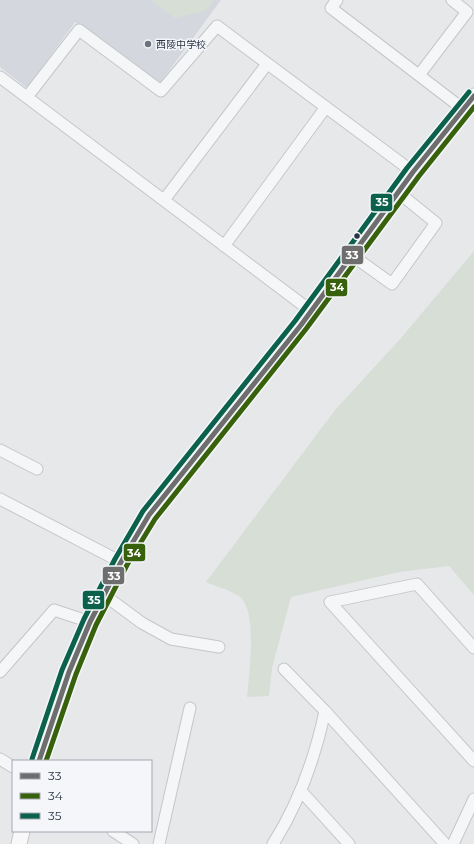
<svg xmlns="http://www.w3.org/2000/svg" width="474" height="844" font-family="Montserrat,'Noto Sans JP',sans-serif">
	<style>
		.built { fill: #d4d7dd }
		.green { fill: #d6ded6 }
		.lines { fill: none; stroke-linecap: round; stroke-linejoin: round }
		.street-casing { stroke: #c4c6c8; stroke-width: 13 }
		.secondary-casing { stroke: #c4c6c8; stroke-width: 17 }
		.street { stroke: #f5f6f7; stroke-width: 11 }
		.secondary { stroke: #f8f8f8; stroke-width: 15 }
		.bus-1-casing { stroke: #f4f6f9; stroke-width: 8 }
		.bus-2-casing { stroke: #f4f6f9; stroke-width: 8 }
		.bus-3-casing { stroke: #f4f6f9; stroke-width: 8 }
		.bus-1 { stroke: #6e6e6e; stroke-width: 5 }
		.bus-2 { stroke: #38610b; stroke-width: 5 }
		.bus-3 { stroke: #0b614b; stroke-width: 5 }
		.poi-dot { fill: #6c737f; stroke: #f4f6f9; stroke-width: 1.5 }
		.bus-dot { fill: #2b3445; stroke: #f4f6f9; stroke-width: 1.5 }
		.labels { text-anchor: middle; stroke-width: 3; stroke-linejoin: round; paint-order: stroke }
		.poi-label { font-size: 10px; fill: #2b3445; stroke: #f4f6f9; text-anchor: start }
		.line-badge { stroke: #f4f6f9; stroke-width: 1.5 }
		.badge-label { font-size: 11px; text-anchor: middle; font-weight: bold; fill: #fff }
	</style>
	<rect width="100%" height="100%" fill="#e6e8ea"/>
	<path class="built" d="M0,0H221L160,83L75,22L27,88L0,67Z"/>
	<path class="green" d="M150,0H214L206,11L175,18Z
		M474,251V595L449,566L399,572L291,597L272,668L269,696L247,697C249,675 258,612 240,597C233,591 215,586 206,582L335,410L401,338Z"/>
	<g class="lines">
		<defs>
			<path id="street" d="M337,0L331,8L463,109
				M419,75L467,12L452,0
				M0,77L311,311
				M27,97L79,30L161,91L217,26L413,172
				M164,200L267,64
				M224,246L326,107
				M353,256L392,284L436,223L399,193
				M0,450L37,469
				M0,499L121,562
				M104,595L142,623L171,639L219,647
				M474,648L417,584L330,602L474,761
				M284,669L325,711L445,844
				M0,672L54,610L90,622
				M0,759L13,767
				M301,791L349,844
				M113,831L133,844
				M159,844L190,708
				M273,844C299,803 315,758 325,711
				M453,844L474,799"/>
			<path id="secondary" d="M39,761L69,672L90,622L121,562L149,515L301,325L413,172L474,96
				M19,844L22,831"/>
		</defs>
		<use href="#street" class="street-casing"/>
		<use href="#secondary" class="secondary-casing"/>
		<use href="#street" class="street"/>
		<use href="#secondary" class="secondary"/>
		<defs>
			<path id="bus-1" d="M39,761L69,672L90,622L121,562L149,515L301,325L413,172L474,96"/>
			<path id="bus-2" d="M46,761L76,674L96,625L127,565L155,519L306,329L419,176L474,107"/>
			<path id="bus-3" d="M32,759L62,670L84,619L115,559L143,511L295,321L407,168L469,92"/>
		</defs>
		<use href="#bus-1" class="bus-1-casing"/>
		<use href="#bus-2" class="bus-2-casing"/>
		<use href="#bus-3" class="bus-3-casing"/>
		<use href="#bus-1" class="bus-1"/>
		<use href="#bus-2" class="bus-2"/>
		<use href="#bus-3" class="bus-3"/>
	</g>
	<circle class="poi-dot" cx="148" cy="44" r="4"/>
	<circle class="bus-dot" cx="357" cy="236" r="3.5"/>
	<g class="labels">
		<g class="poi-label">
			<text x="156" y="48">西陵中学校</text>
		</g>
	</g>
	<g class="line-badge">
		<rect x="370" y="193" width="23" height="19" rx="4" fill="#0b614b"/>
		<rect x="341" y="245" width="23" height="20" rx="4" fill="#6e6e6e"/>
		<rect x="325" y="278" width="23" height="19" rx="4" fill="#38610b"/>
		<rect x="123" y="543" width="23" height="19" rx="4" fill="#38610b"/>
		<rect x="102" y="566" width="23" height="19" rx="4" fill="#6e6e6e"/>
		<rect x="82" y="590" width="23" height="20" rx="4" fill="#0b614b"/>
	</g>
	<g class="badge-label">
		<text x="382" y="206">35</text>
		<text x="352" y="259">33</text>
		<text x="337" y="291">34</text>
		<text x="134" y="557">34</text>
		<text x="114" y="580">33</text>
		<text x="94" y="604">35</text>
	</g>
	<rect x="12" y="760" width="140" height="72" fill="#f4f6f9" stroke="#a4a8b1"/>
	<rect x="20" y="773" width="20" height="6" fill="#6e6e6e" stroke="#a4a8b1"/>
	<text x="48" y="780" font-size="12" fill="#2b3445">33</text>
	<rect x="20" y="793" width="20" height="6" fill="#38610b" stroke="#a4a8b1"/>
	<text x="48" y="800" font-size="12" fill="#2b3445">34</text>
	<rect x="20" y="813" width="20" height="6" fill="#0b614b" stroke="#a4a8b1"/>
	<text x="48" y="820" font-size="12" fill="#2b3445">35</text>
</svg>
